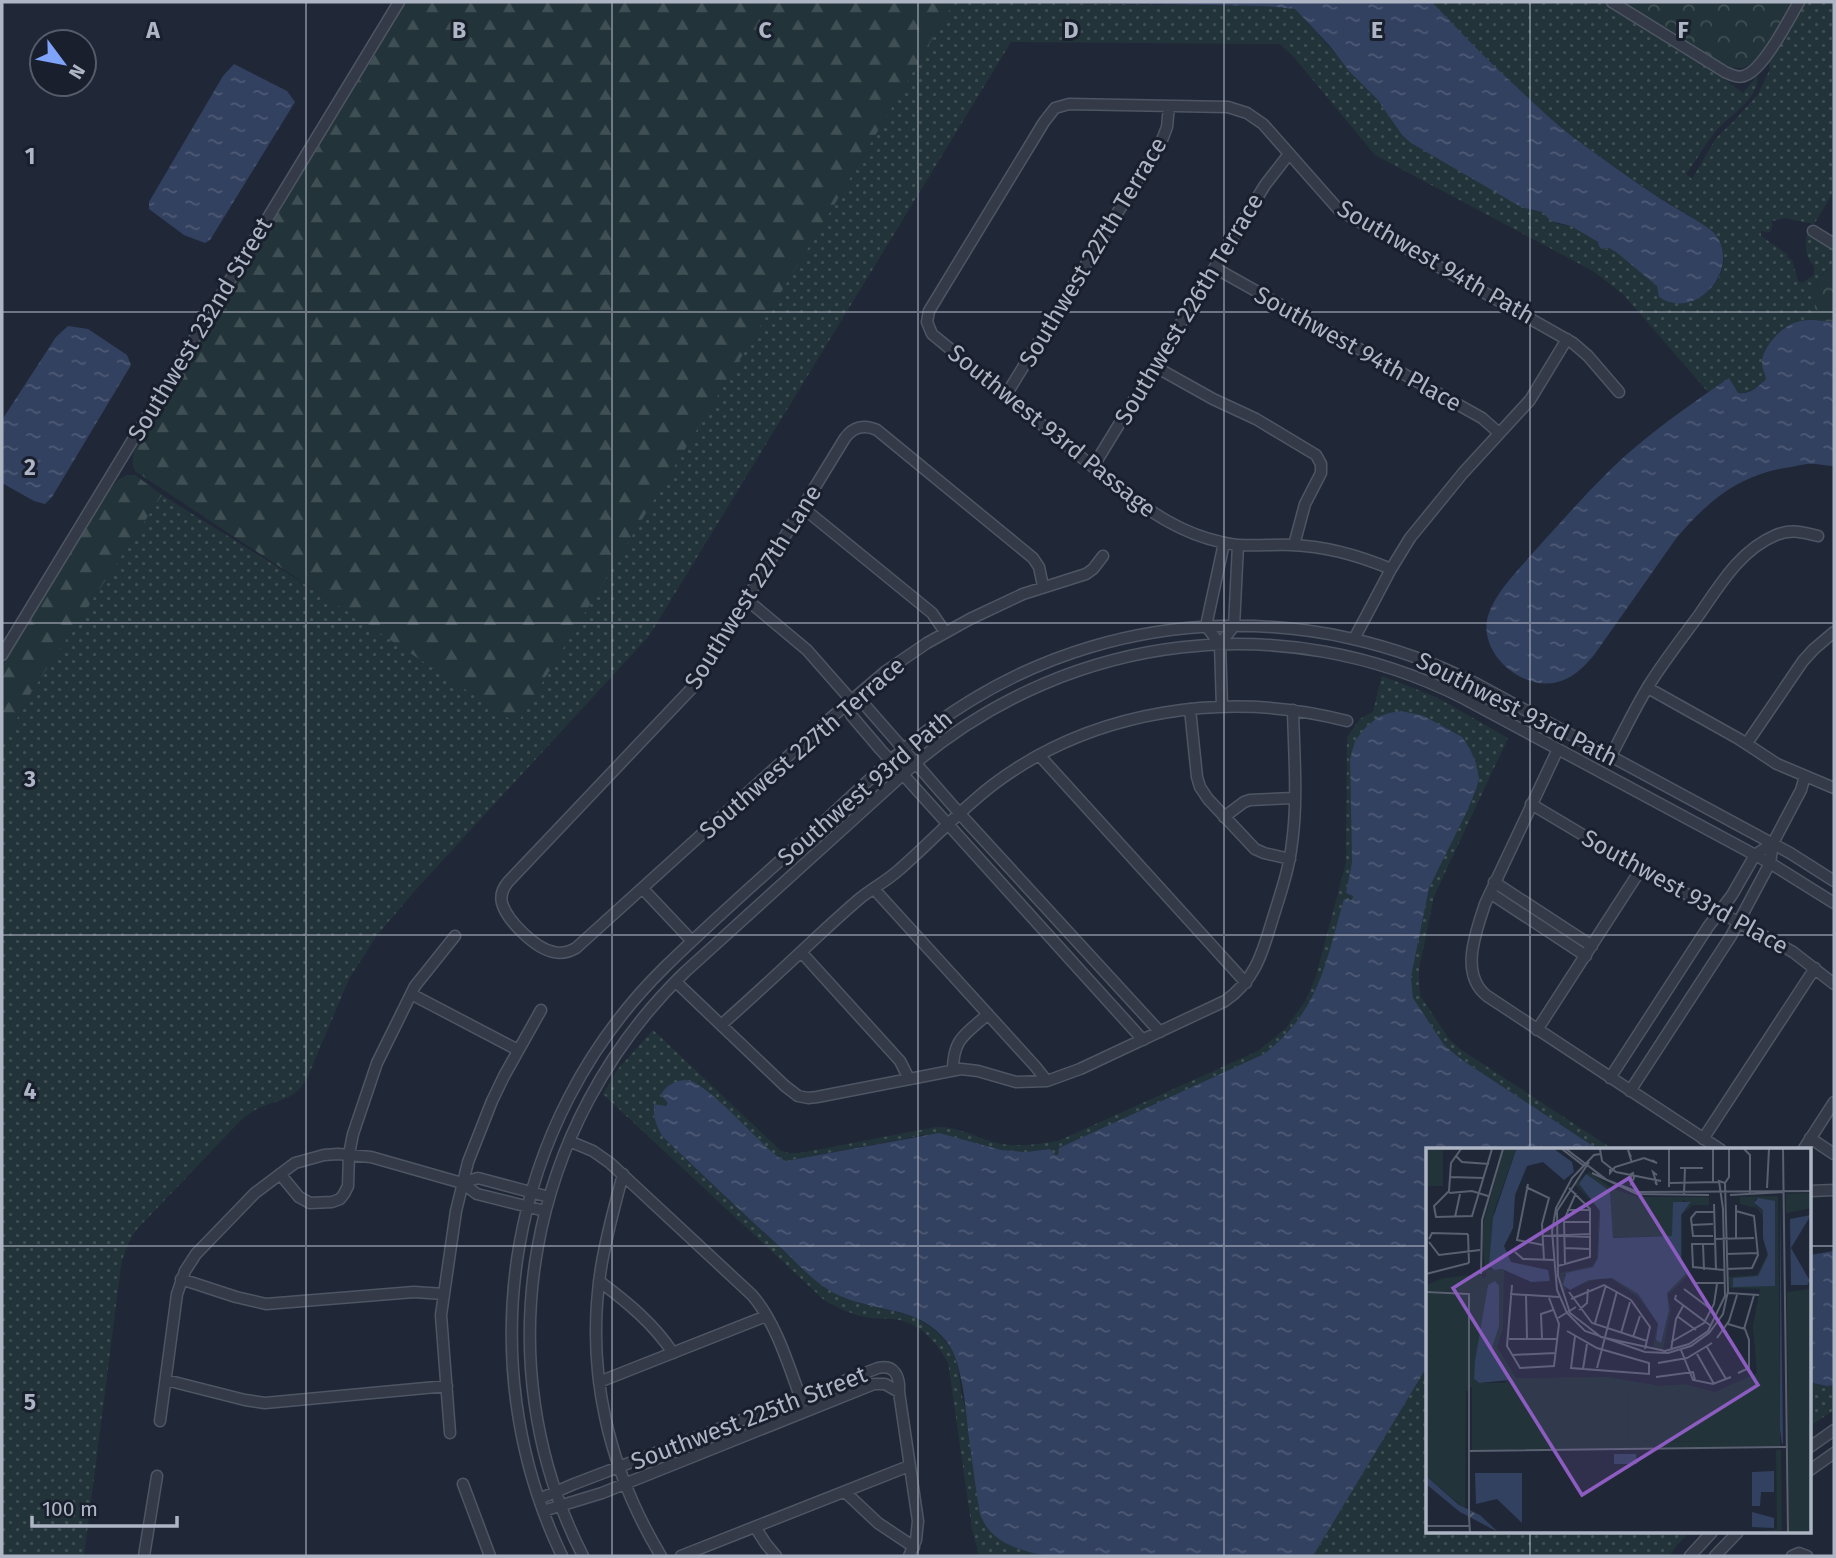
<svg xmlns="http://www.w3.org/2000/svg" width="1836" height="1558" font-family="'Fira Sans',sans-serif">
	<style>
		.grass { fill: url(#grass-dots) }
		.forest { fill: url(#forest-firs) }
		.park { fill: url(#park-crowns) }
		.water { fill: url(#water-ripples) }
		.lines { fill: none; stroke-linecap: round; stroke-linejoin: round }
		.minor-casing { stroke: #4e5563; stroke-width: 13 }
		.minor { stroke: #343a48; stroke-width: 10 }
		.grid { fill: none; stroke: #aeb5c5; stroke-width: 2; stroke-opacity: 0.55 }
		.labels { text-anchor: middle; stroke-width: 6; stroke-linejoin: round; paint-order: stroke }
		.street-label { font-size: 24px; fill: #aeb5c5; stroke: #191f2d }
		.inset-road { fill: none; stroke: #596070; stroke-width: 2 }
		.view { fill: #8d5cc1; fill-opacity: 0.15; stroke: #8d5cc1; stroke-width: 3.5 }
		.inset-edge { fill: none; stroke: #aeb5c5; stroke-width: 3.5 }
		.grid-label { font-size: 23px; text-anchor: middle; font-weight: bold; fill: #aeb5c5; stroke: #191f2d; stroke-width: 6; stroke-linejoin: round; paint-order: stroke }
	</style>
	<defs>
		<pattern id="grass-dots" width="8" height="8" patternUnits="userSpaceOnUse" patternTransform="scale(1.75)"><rect width="8" height="8" fill="#223439"/><path d="M2 2h.1M6 6h.1" fill="none" stroke="#404f54" stroke-width="1.8" stroke-linecap="round"/></pattern>
		<pattern id="forest-firs" width="22" height="20" patternUnits="userSpaceOnUse" patternTransform="scale(1.75)"><rect width="22" height="20" fill="#223439"/><path d="M5 1l3.5 6h-7zM16 11l3.5 6h-7z" fill="#404f54"/></pattern>
		<pattern id="park-crowns" width="20" height="18" patternUnits="userSpaceOnUse" patternTransform="scale(1.75)"><rect width="20" height="18" fill="#223439"/><path d="M2 6a3 3 0 1 1 6 0M12 15a3 3 0 1 1 6 0" fill="none" stroke="#404f54"/></pattern>
		<pattern id="water-ripples" width="26" height="14" patternUnits="userSpaceOnUse" patternTransform="scale(1.75)"><rect width="26" height="14" fill="#334160"/><path d="M2 4q2-2 4 0t4 0M15 11q2-2 4 0t4 0" fill="none" stroke="#4e5a75"/></pattern>
	</defs>
	<rect width="100%" height="100%" fill="#202838"/>
	<path class="grass" d="M954,2L1264,6L1295,9L1377,99L1402,135L1420,149L1430,153L1531,210L1542,212L1558,224L1571,226L1598,242L1606,249L1609,248L1616,252L1657,286L1659,297C1695,320 1741,272 1717,239C1703,220 1668,204 1648,190C1623,173 1598,155 1574,138C1555,124 1539,108 1522,92C1490,63 1461,33 1432,2H1603L1715,72L1743,93L1757,76C1761,98 1726,118 1715,132C1704,146 1696,161 1686,174L1692,179L1716,138L1734,121L1758,94L1770,69L1769,60L1806,2H1834V191L1814,224L1785,218L1772,221V226L1770,232L1761,231V236L1788,255L1787,257L1792,260L1798,281L1802,283L1814,275V266C1805,257 1805,246 1807,234L1834,250V265L1820,276L1815,291L1814,320L1796,322L1784,328L1775,337L1764,352L1762,362L1766,379C1758,387 1749,394 1738,393L1728,379L1708,392L1623,294L1593,271L1375,155L1294,57L1280,44L1011,42L649,636L419,886L377,935L349,979L308,1076C296,1100 283,1098 261,1107C254,1110 247,1115 241,1120L138,1228C129,1240 124,1252 121,1266L84,1556H2V746L32,691L162,495L338,605L517,723L827,217Z
		M1382,676L1436,697L1508,738L1434,896L1419,969V987L1421,997L1449,1039L1460,1049L1614,1150H1599L1462,1060L1444,1045L1413,998L1411,977L1429,888L1476,791C1480,773 1477,765 1470,749L1350,759L1352,862L1346,893L1353,896L1352,900H1344C1325,964 1320,1009 1264,1054L1060,1148L1058,1155L1055,1156L1050,1149L1026,1152L1001,1150L923,1135L786,1161L771,1152L709,1093L661,1095L668,1103L665,1106L654,1104C653,1117 656,1126 663,1137C701,1174 740,1211 779,1247C796,1261 813,1280 832,1291C871,1315 914,1302 946,1342C963,1362 957,1389 967,1412C988,1460 1015,1507 1039,1554L1050,1556L979,1555L972,1529L948,1362C935,1341 920,1322 893,1319C886,1318 878,1319 871,1318C854,1316 839,1308 824,1300L603,1094L618,1069L653,1030L781,1151L789,1153H800L936,1127C960,1126 979,1140 1002,1144C1021,1147 1039,1144 1058,1141L1258,1051L1286,1028L1306,1000L1316,976L1346,863L1347,737L1360,719L1373,712Z
		M1428,1365V1532H1690L1677,1545L1669,1556H1313Z
		M1810,1382L1826,1386L1834,1385V1410L1810,1426Z"/>
	<path class="forest" d="M407,2H954L827,217L517,724L135,471C130,460 134,452 138,441Z
		M127,475H135L162,495L32,691L2,746V667L107,493L118,480Z"/>
	<path class="park" d="M1622,2H1793L1759,56L1752,63L1743,68L1729,67L1713,59Z
		M1834,265V322L1814,320L1815,291L1820,277Z"/>
	<path class="water" d="M1042,2H1432C1461,33 1490,63 1522,92C1539,108 1556,124 1574,138C1603,159 1632,180 1661,199C1673,207 1707,225 1715,234C1742,269 1696,322 1659,297L1657,286L1616,252L1609,248L1602,249L1599,246L1598,242L1571,226L1551,221L1542,212L1521,207L1411,143L1402,135L1377,99L1349,71L1330,46L1295,9L1264,6Z
		M234,64L287,91L295,102L210,240L205,243L184,235L149,209V202L223,76Z
		M1814,320L1834,322V466C1827,466 1820,464 1813,464C1806,463 1798,466 1791,467C1740,474 1707,501 1675,540L1594,655C1585,666 1575,676 1561,681C1525,694 1477,654 1488,616C1495,593 1516,573 1531,555C1557,526 1583,497 1611,469C1646,435 1688,406 1729,378L1738,393C1749,395 1758,387 1766,379C1765,374 1762,368 1762,363C1761,348 1783,325 1797,322C1802,320 1809,320 1814,320Z
		M68,326L88,329L127,355L131,365L52,497L45,504L34,501L2,483V420L56,337Z
		M1401,711L1424,716L1462,737L1470,749L1476,763L1479,778L1476,790L1468,809L1429,888L1411,977L1413,998L1444,1045L1462,1060L1599,1150H1428V1365L1313,1556H1050C1021,1551 991,1544 980,1514C976,1491 973,1468 970,1445C966,1418 964,1364 947,1342C917,1303 872,1314 832,1292C813,1281 796,1262 780,1247C740,1211 702,1174 663,1137C656,1126 653,1117 654,1104L666,1106L668,1103L661,1095C666,1084 681,1077 693,1082C710,1090 738,1119 752,1133C763,1143 772,1155 786,1161L939,1133L1001,1150L1026,1152L1050,1149L1055,1155H1058L1059,1148L1264,1054C1320,1010 1325,964 1344,899L1352,900L1353,896L1346,893L1352,862L1350,759L1355,741L1364,729L1378,717L1389,713Z
		M1834,1251V1385L1826,1386L1810,1382V1255Z"/>
	<g class="lines">
		<defs>
			<path id="minor" d="M1612,2L1725,72C1732,75 1739,79 1746,75C1764,68 1789,19 1799,2
				M1813,231L1834,244
				M1215,268L1482,418L1499,433
				M1154,366L1213,399L1256,419L1316,455L1321,464V473L1305,504L1294,545
				M1006,395L1162,140L1167,127L1169,106
				M1093,467L1265,185L1289,154
				M802,507L932,613L945,632
				M1391,569C1360,556 1326,546 1291,545C1268,544 1244,548 1221,542C1183,534 1152,513 1121,490L932,334L927,322L929,311L1044,122L1055,108L1069,104L1228,107L1247,113L1263,124L1339,210L1573,343L1588,356L1619,392
				M1043,586L1039,567L1033,558L877,430C864,424 853,427 845,438L692,688L508,882C503,888 500,895 502,903C507,921 536,949 554,952C562,954 569,952 576,948L826,722L886,671L927,643L970,619L1023,594L1086,574L1093,569L1103,556
				M746,599L807,650L851,700L864,704L960,814L1160,1032
				M1354,639L1391,569L1410,538L1463,473L1530,400L1567,339
				M1220,644L1206,626L1224,543
				M1220,644L1234,626L1238,545
				M1220,644L1222,707
				M2,655L399,2
				M1648,688L1739,739L1777,764L1834,788
				M851,700V715L880,749L1143,1040
				M1190,709L1197,777L1200,787L1208,799L1255,849L1264,853L1290,859
				M1747,743L1803,661L1814,649L1834,632
				M1558,749L1485,904C1476,932 1459,974 1487,996L1721,1150
				M1039,755L1246,983
				M1611,756C1623,733 1635,708 1649,685C1664,661 1682,638 1699,615C1720,585 1740,550 1776,535C1791,529 1803,532 1818,536
				M1531,804L1635,866L1793,952L1834,984
				M1224,817L1244,802L1250,800L1294,798
				M1494,882L1592,946
				M643,889L692,941
				M874,889L1035,1066L1047,1081
				M1490,893L1586,956
				M801,952L900,1061L909,1079
				M676,982L785,1086L798,1096L808,1098L817,1097L961,1069L978,1071L1016,1082L1047,1081L1080,1069L1225,1001C1255,980 1262,954 1272,921C1280,895 1289,870 1292,843C1298,800 1294,754 1293,710
				M411,994L518,1050
				M721,1025C754,996 786,966 818,936C831,924 844,912 858,900C871,889 887,881 900,869C932,841 961,809 994,784C1094,709 1229,690 1347,721
				M1537,1030L1641,869
				M953,1070C953,1038 966,1034 988,1014
				M1610,1078L1708,927L1732,895L1755,855L1773,843
				M1630,1091L1731,936L1770,863L1773,843L1801,790L1805,776
				M1810,1138L1834,1154
				M1703,1139L1815,968
				M569,1141L593,1151L610,1163L752,1295C777,1324 789,1367 802,1402
				M1803,1150L1834,1102
				M280,1174L299,1197L310,1203L332,1202L340,1199L344,1194L348,1186L349,1154L353,1134L377,1063L415,986L455,936
				M623,1174C615,1205 606,1236 601,1268C585,1370 608,1468 661,1556
				M462,1183L478,1178L549,1197
				M1810,1191L1834,1190
				M181,1279L236,1297L266,1304L414,1292L444,1294
				M599,1281C627,1302 653,1323 673,1353
				M166,1380L245,1400L265,1403L447,1386
				M599,1382L766,1316
				M160,1421L177,1294L185,1271L196,1254L255,1193L295,1163L324,1155L338,1154L371,1157L462,1183L477,1194L545,1211
				M450,1433L441,1315L456,1211L468,1162L492,1101L504,1076L541,1010
				M1810,1447L1834,1430
				M1810,1470L1834,1453
				M463,1484L490,1556
				M845,1492L878,1523L914,1547
				M539,1499L574,1484L878,1368C895,1364 900,1377 899,1392L918,1521L916,1540L909,1556
				M543,1511L602,1493L874,1384H885L899,1392
				M755,1527L766,1544L776,1556
				M144,1556L157,1476
				M562,1556C468,1359 508,1122 664,968C717,916 773,867 828,818C873,776 917,733 970,701C1124,606 1315,602 1475,683L1790,853L1834,881
				M583,1556C483,1360 528,1124 685,972L919,760C1074,632 1284,608 1463,698L1770,863L1834,903
				M681,1556L909,1466
				M1690,1556L1712,1532
				M1715,1556L1738,1532
				M1792,1556L1799,1553L1807,1556"/>
		</defs>
		<use href="#minor" class="minor-casing"/>
		<use href="#minor" class="minor"/>
	</g>
	<path class="grid" d="M306,2V1556M612,2V1556M918,2V1556M1224,2V1556M1530,2V1150M2,312H1834M2,623H1834M2,935H1834M2,1246H1428M1810,1246H1834M1530,1532V1556"/>
	<g class="labels">
		<g class="street-label">
			<text transform="translate(1093 252) rotate(-59)" y="8">Southwest 227th Terrace</text>
			<text transform="translate(1436 262) rotate(30)" y="8">Southwest 94th Path</text>
			<text transform="translate(1189 309) rotate(-59)" y="8">Southwest 226th Terrace</text>
			<text transform="translate(200 329) rotate(-59)" y="8">Southwest 232nd Street</text>
			<text transform="translate(1358 349) rotate(29)" y="8">Southwest 94th Place</text>
			<text transform="translate(1052 431) rotate(39)" y="8">Southwest 93rd Passage</text>
			<text transform="translate(753 587) rotate(-58)" y="8">Southwest 227th Lane</text>
			<text transform="translate(1517 709) rotate(27)" y="8">Southwest 93rd Path</text>
			<text transform="translate(802 748) rotate(-41)" y="8">Southwest 227th Terrace</text>
			<text transform="translate(865 788) rotate(-41)" y="8">Southwest 93rd Path</text>
			<text transform="translate(1685 892) rotate(29)" y="8">Southwest 93rd Place</text>
			<text transform="translate(749 1418) rotate(-21)" y="8">Southwest 225th Street</text>
		</g>
	</g>
	<g transform="translate(1426 1148)">
		<rect width="385" height="385" fill="#202838"/>
		<path d="M163,24L187,41L212,49H283V57H267L256,66V110L263,127L242,147L245,162L237,202L227,200L231,177L213,150L186,131L174,130L135,143L133,125L166,118L171,110L173,62L149,36ZM158,27L184,43L187,89L246,88L257,52L265,55L255,67V110L260,126L241,145L243,162L232,179L212,146L186,130L162,131L140,141L138,126L167,119L172,110L174,63L154,38ZM352,48L354,257H316V293L201,294L202,238L43,239L44,144L0,143V137L18,130L54,126L59,131L61,124L55,126L56,121L78,122L77,181L71,199L90,230L182,229L235,238L258,236L289,244L331,225L327,178L334,141L304,140L303,129L331,127L341,107L336,67L331,60L314,56V49ZM329,51L349,54V138L307,137L332,128L342,107L337,90V62L329,57ZM71,135L73,178L66,200L83,229L79,235H53L48,232L49,218L62,137Z" fill="#223439" fill-rule="evenodd"/>
		<path d="M385,45V60L360,65V46ZM46,236L202,237L201,294L315,293L316,257H354V298L46,302ZM40,240L39,361L0,328V241ZM350,302H355L356,384H327L351,381Z" fill="#223439"/>
		<path d="M385,141V384H363L361,144Z" fill="#223439"/>
		<path d="M0,1H17V38H0ZM78,1H90L68,63L65,120L59,122L56,80ZM0,145L42,146V243L0,241Z" fill="#223439"/>
		<path d="M128,1L146,14L148,24L138,32L117,14L101,18L89,47L87,80L78,98L85,114L122,122L124,133L105,134L76,121L68,122L63,118L67,70L90,2ZM160,26L184,43L187,90L246,88L247,54H265L255,67V110L260,126L241,145L243,162L235,195L230,192L232,176L212,146L186,130L163,132L144,142L137,137L140,125L167,119L172,110L174,63L153,36ZM354,49L357,295L356,296L354,281ZM332,50L349,53V138L307,139V130L332,128L342,107L337,90V62L328,55ZM385,67L365,100L384,133L381,137H365L364,71ZM69,133L73,138V178L66,200L83,232L53,235L48,231L49,213L62,137ZM188,306H210L211,316H188ZM348,323V344H335L334,358H326V324ZM96,325V375L71,351L50,356L49,325ZM0,328L33,357L54,367L72,384L34,364L0,336ZM326,364L348,370V380L326,379Z" fill="#334160"/>
		<path class="inset-road" d="M35,1L25,15L23,43L8,58L10,69L46,68L66,1M136,1L158,18M140,1L181,32L212,44L385,43M174,1L176,13L190,24L235,33M243,1V39M287,1V34M318,1L324,7V46M357,1L362,384M175,6L168,7L146,30L130,60L126,83L131,142L141,165L159,183L219,204L242,205L265,198L283,185L297,166L302,143L299,35M30,8L36,14L63,16M205,9L202,2L206,15M163,14L131,63L132,128L144,165L175,189L239,203L263,196L282,183L299,148L297,60M254,20H277M184,21V25L189,19L218,10L231,15L226,12M166,25L211,46L283,47M207,25L208,30L205,35V26ZM24,29L58,30M229,34L231,37L227,24L231,27M243,35L293,34M299,35L303,29V1M102,36L91,92L117,97M100,39L123,50L116,76L118,112M341,40L343,1M23,45L46,43L62,48M258,46L259,20M304,47L357,44M288,56L290,122M310,57V91M297,61L293,33L299,35M141,62H165M29,69L34,46M138,74H165M265,77L287,76M42,86L43,115M117,88L165,86M139,88L164,89M287,88H267L265,70L270,64H288M3,91L6,85L42,86M288,91L328,90M3,94L13,107L54,102M277,96L278,122M288,96H266L267,119L298,122M139,100L164,101M89,104L97,111L128,112M300,106L332,105M139,117L138,72L150,45M132,118L164,109V61L143,40M301,121L326,120L332,107L328,68L310,63M0,126L43,115M55,126L56,72L77,1M267,135H299M86,137L81,198L94,220L128,218L133,176L123,150M258,141L286,162M0,144L43,146V369M143,144L166,175L221,193M302,145L333,147M84,146L133,149M100,147L101,190M250,147L249,151L285,178M145,151L178,137L205,152M205,152L224,179L219,201M153,162L161,155L162,141M251,168L270,182M132,170L150,159M169,175L180,137M302,176L319,181L323,192V220L312,225M318,181L328,147M141,183L171,200L223,215V226L145,220L149,188M195,185L204,154M207,189L214,168M291,190L303,173L311,147M83,191H132M116,191L115,166L127,162M245,194L278,175L288,156L291,136M281,199L300,231M245,202L250,171L257,158M255,202L267,232L287,236L305,229M271,206L288,236M86,207L129,205M232,215L261,210L286,195M171,220L191,143M157,221L161,196M230,229L267,224L269,232M43,303L361,299M0,378H43M44,384L43,369L48,365"/>
		<path class="view" d="M203,30L332,237L156,347L27,140Z"/>
		<rect width="385" height="385" class="inset-edge"/>
	</g>
	<g class="grid-label">
		<text x="153" y="38">A</text>
		<text x="459" y="38">B</text>
		<text x="765" y="38">C</text>
		<text x="1071" y="38">D</text>
		<text x="1377" y="38">E</text>
		<text x="1683" y="38">F</text>
		<text x="30" y="164">1</text>
		<text x="30" y="475">2</text>
		<text x="30" y="787">3</text>
		<text x="30" y="1099">4</text>
		<text x="30" y="1410">5</text>
	</g>
	<rect width="1836" height="1558" fill="none" stroke="#aeb5c5" stroke-width="7"/>
	<g transform="translate(63 63) rotate(122)"><circle r="33" fill="#191f2d" stroke="#555b6a" stroke-width="2"/>
	<path d="M0-5L12 26L0 18L-12 26Z" fill="#7fa3f8"/>
	<text y="-10" font-size="19" font-weight="bold" text-anchor="middle" fill="#aeb5c5">N</text>
	</g>
	<path d="M32 1516v10h145v-10" fill="none" stroke="#aeb5c5" stroke-width="3.5"/>
	<text x="42" y="1516" font-size="21" fill="#aeb5c5" stroke="#191f2d" stroke-width="5" paint-order="stroke">100 m</text>
</svg>
